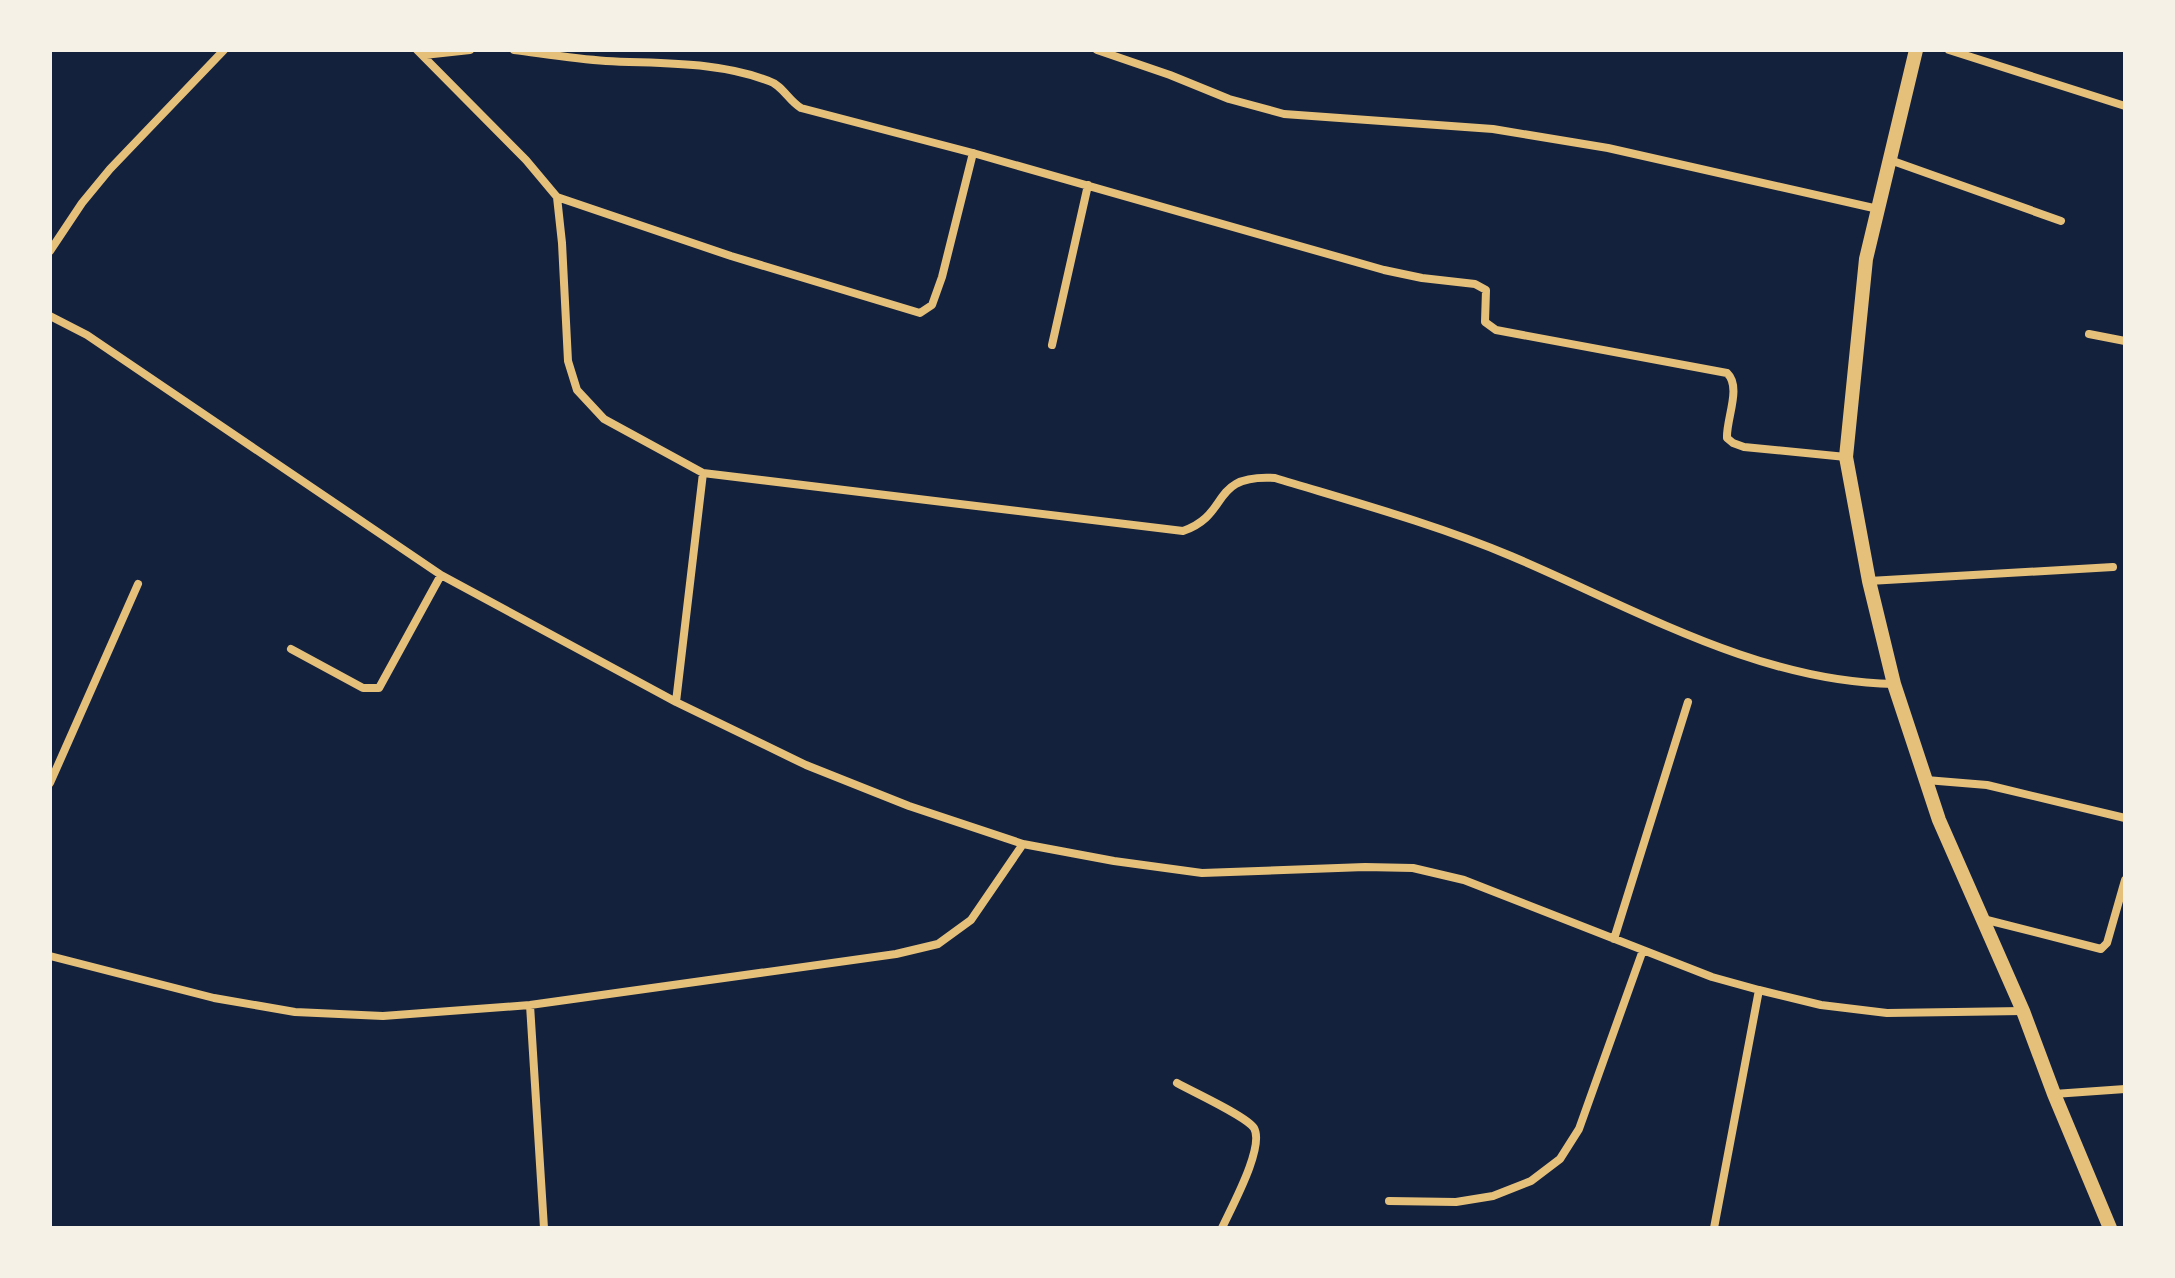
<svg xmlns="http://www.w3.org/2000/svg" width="2175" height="1278" font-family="'PT Sans Narrow',sans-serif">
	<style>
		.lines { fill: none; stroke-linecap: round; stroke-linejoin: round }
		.minor { stroke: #e5c07b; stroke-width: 8 }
		.tertiary { stroke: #e5c07b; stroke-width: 14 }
	</style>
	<rect width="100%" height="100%" fill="#14213d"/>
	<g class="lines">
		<path class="minor" d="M417,50L526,160L557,197L562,243L568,361L577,390L604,419L703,473L1183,531C1232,514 1208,474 1275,478C1354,502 1435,524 1511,556C1634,608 1758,682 1894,684
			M514,50C545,54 575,59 606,61C660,64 717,61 769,81C782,85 789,101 801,108L973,153L1384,270L1422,278L1475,284L1486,290L1485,322L1496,330L1727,373C1742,387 1726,419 1727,438L1733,443L1744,447L1846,457
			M1097,50L1170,75L1229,99L1284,114L1493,129L1608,148L1878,209
			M1949,50L2125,106
			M424,55L470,50
			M1890,160L2061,221
			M557,197L731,256L920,313L932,305L942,277L973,153
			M50,251L82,203L110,169L224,50
			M50,316L87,335L441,575L676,702L806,765L909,806L1023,844L1114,861L1202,873L1365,867L1413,868L1464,880L1712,977L1759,990L1821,1005L1887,1013L2023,1011
			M2089,334L2125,341
			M1052,345L1088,185
			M1869,581L2113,567
			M291,649L363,688H379L441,575
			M676,702L703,473
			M1926,780L1987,785L2125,818
			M50,783L138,584
			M1983,919L2101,949L2107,943L2125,880
			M1614,939L1688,702
			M50,956L214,998L295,1012L383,1016L530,1005L896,954L938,944L971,920L1023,844
			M530,1005L544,1228
			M1177,1083C1193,1092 1246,1116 1254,1128C1265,1147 1231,1208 1222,1228
			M2054,1094L2125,1089
			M1389,1201L1456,1202L1493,1196L1531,1181L1560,1159L1579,1129L1643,950
			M1714,1228L1759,990"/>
		<path class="tertiary" d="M1916,50L1866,259L1846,457L1869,581L1894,684L1939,820L2023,1011L2054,1094L2110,1228"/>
	</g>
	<rect width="2175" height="1278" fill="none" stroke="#f6f1e7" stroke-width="104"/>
</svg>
